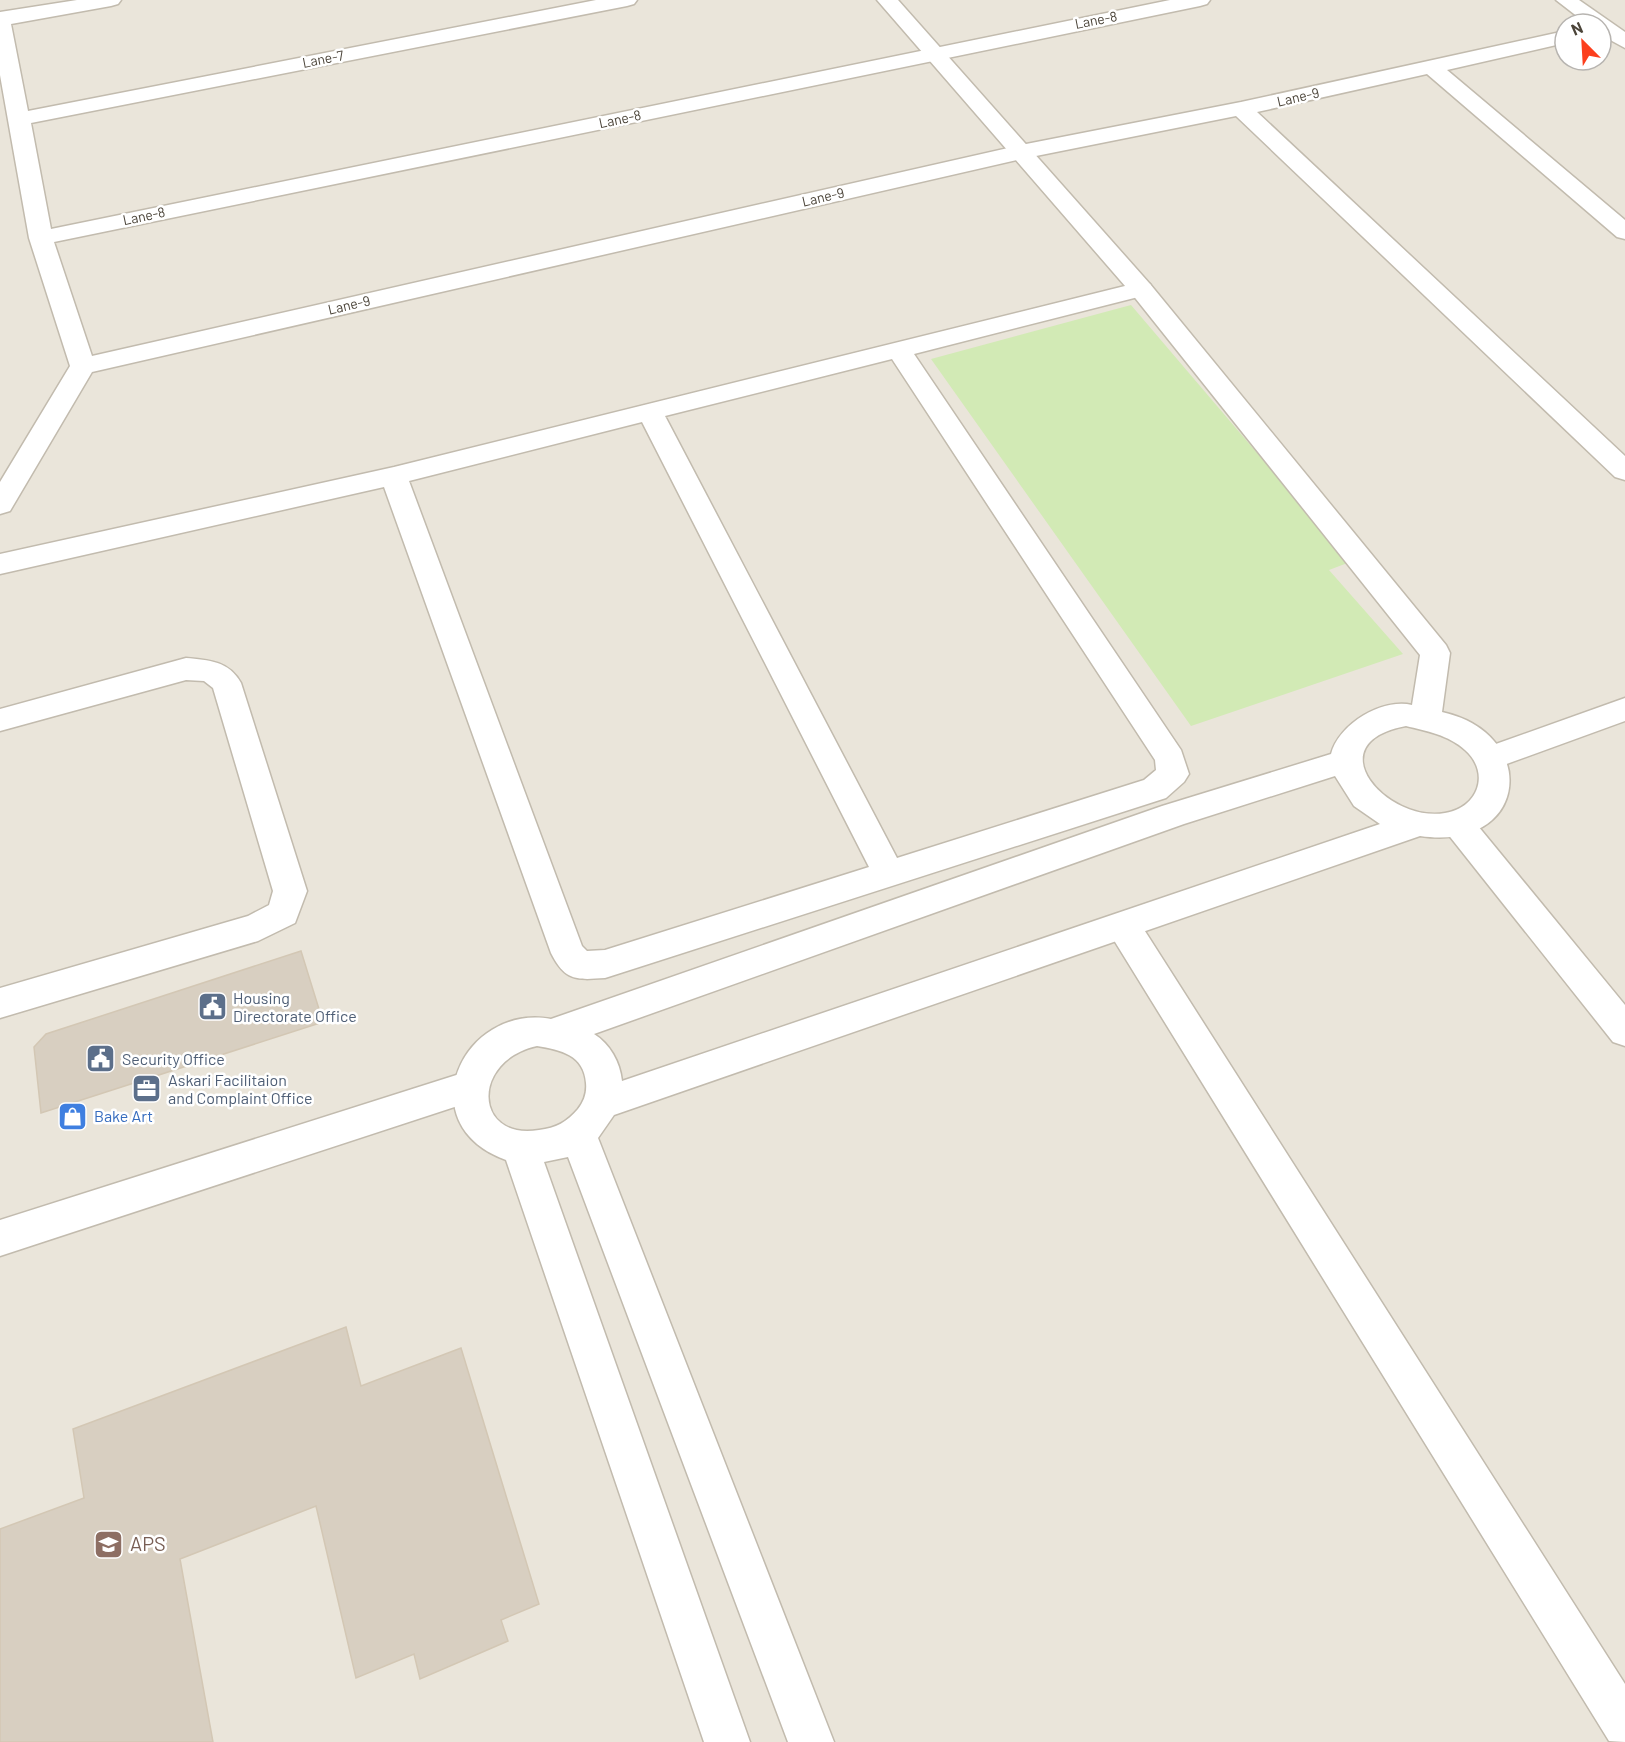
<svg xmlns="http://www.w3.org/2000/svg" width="1625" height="1742" font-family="Barlow,sans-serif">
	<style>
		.residential { fill: #eae5da; fill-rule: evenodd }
		.green { fill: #d2eab5 }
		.building { fill: #d8cfc1; stroke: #d3c7b4; stroke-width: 1.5 }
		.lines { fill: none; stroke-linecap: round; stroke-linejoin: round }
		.minor-casing { stroke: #c2bbae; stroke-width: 3 }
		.tertiary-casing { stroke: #c2bbae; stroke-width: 3 }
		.minor { fill: #fff; fill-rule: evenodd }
		.tertiary { fill: #fff; fill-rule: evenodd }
		.labels { text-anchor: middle; stroke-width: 5; stroke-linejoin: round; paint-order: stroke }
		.far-street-label { font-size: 14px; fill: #4b4439; stroke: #fff }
		.service-label { font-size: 16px; fill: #4e5e75; stroke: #fff; text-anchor: start }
		.shop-label { font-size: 16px; fill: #366cbe; stroke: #fff; text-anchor: start }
		.near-education-label { font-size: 20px; fill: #785e54; stroke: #fff; text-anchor: start }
	</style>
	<rect width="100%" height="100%" fill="#f6f3ec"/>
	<path class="residential" d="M0,0H1625V1742H0ZM1565,24H1601V60H1565Z"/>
	<path class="green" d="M1131,305L1350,562L1329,570L1403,654L1191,726L931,359Z"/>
	<path class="building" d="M301,951L323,1022L41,1113L34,1047L46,1034Z
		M346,1327L361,1386L461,1348L539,1604L501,1620L508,1641L420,1679L414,1654L356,1678L316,1506L180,1559L213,1742H0V1529L84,1498L73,1429Z"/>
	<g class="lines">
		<defs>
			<path id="minor" d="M77,0H121L118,4L111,6L11,24L28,111L596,0H637L634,4L627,6L31,123L51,229L1170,0H1210L1207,4L1200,6L54,242L92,356L1021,145L1241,102L1565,31V43L1447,70L1625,220V239L1617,237L1427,74L1257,112L1625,456V480L1615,477L1236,116L1021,159L92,372L10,511L0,514V482L70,366L29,238L0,75V12Z
				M1556,0H1579L1625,32V48L1601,35V24H1587Z
				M1141,282L1150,284L1153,289L1150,294L914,354L1181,750L1189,774L1184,782L1166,798L605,978C576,980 565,981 551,953L384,487L0,574V554L394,467ZM892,359L1155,760L1156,770L1144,780L897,858L665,416ZM642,422L869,867L605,950L587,951L582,946L409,481Z
				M186,658C209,660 229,661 241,683L307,891L295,923L258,941L0,1018V988L248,916L269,905L273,891L213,688L204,681L186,680L0,731V709Z
				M1625,698V721L1490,770L1479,766L1474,758L1479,750Z
				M1458,812L1469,815L1625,1005V1046L1613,1042L1447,833L1442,824L1447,815Z
				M1124,913L1136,917L1625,1684V1742L1609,1741L1112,937L1107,927L1112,917Z
				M469,1071L482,1076L487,1087L482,1098L0,1256V1220Z"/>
			<path id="tertiary" d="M877,0H898L1150,284L1446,645L1450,653L1442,712C1541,734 1529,852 1420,836L614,1115L598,1138L834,1742H788L568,1157L544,1162L750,1742H704L506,1160C407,1124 463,1003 551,1019L1162,806L1331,754C1339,724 1382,698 1412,705L1420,655L1132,294ZM1406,726C1426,731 1449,735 1465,750C1491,773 1478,808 1445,813C1387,823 1315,743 1406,726ZM1335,776L1354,806L1380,824L622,1081C620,1062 610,1044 594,1034L1184,824ZM537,1046C561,1050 584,1055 586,1083C587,1093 584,1101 578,1109C567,1122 556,1128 539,1130C474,1141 470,1061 537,1046Z"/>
		</defs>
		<use href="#minor" class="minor-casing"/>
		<use href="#tertiary" class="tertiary-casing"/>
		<use href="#minor" class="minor"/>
		<use href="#tertiary" class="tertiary"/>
	</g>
	<defs>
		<symbol id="civic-square" viewBox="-11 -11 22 22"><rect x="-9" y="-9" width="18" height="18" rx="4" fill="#5c6f8a" stroke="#fff"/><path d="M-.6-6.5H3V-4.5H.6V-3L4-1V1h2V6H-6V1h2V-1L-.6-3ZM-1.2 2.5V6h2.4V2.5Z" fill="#fff"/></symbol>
		<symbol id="office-square" viewBox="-11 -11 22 22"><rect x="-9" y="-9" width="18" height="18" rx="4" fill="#5c6f8a" stroke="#fff"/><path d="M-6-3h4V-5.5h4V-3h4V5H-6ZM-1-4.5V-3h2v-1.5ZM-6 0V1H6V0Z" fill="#fff"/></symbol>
		<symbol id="shop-square" viewBox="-11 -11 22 22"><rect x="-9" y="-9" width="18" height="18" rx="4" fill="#3f7fe0" stroke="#fff"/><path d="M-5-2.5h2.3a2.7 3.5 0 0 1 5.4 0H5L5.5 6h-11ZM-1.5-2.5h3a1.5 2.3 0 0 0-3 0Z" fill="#fff"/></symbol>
		<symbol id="school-square" viewBox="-11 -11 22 22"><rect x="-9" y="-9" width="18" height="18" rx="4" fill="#8d6e63" stroke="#fff"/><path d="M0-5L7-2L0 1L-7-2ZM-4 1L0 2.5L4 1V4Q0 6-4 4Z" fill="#fff"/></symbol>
	</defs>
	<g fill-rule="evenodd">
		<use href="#civic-square" x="196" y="990" width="33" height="33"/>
		<use href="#civic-square" x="84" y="1042" width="33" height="33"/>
		<use href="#office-square" x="130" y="1072" width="33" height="33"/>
		<use href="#shop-square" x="56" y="1100" width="33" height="33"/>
		<use href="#school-square" x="92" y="1528" width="33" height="33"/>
	</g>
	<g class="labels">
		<g class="far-street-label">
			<text transform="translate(1096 20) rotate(-11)" y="5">Lane-8</text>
			<text transform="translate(323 59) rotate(-11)" y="5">Lane-7</text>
			<text transform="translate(1298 97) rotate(-13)" y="5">Lane-9</text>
			<text transform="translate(620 119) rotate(-12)" y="5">Lane-8</text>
			<text transform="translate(823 197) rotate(-13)" y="5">Lane-9</text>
			<text transform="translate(144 216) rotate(-12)" y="5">Lane-8</text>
			<text transform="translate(349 305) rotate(-13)" y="5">Lane-9</text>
		</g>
		<g class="service-label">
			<text x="233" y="1004">Housing<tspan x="233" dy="18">Directorate Office</tspan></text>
			<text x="122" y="1065">Security Office</text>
			<text x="168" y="1086">Askari Facilitaion<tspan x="168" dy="18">and Complaint Office</tspan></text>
		</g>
		<g class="shop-label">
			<text x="94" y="1122">Bake Art</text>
		</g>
		<g class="near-education-label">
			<text x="130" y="1551">APS</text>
		</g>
	</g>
	<g transform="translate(1583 42) rotate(336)"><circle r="28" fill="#ffffff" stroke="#b7b4b0" stroke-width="1.5"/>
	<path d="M0-4.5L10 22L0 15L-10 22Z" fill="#fc3f1d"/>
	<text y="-9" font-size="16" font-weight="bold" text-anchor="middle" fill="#4b4439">N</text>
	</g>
</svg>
